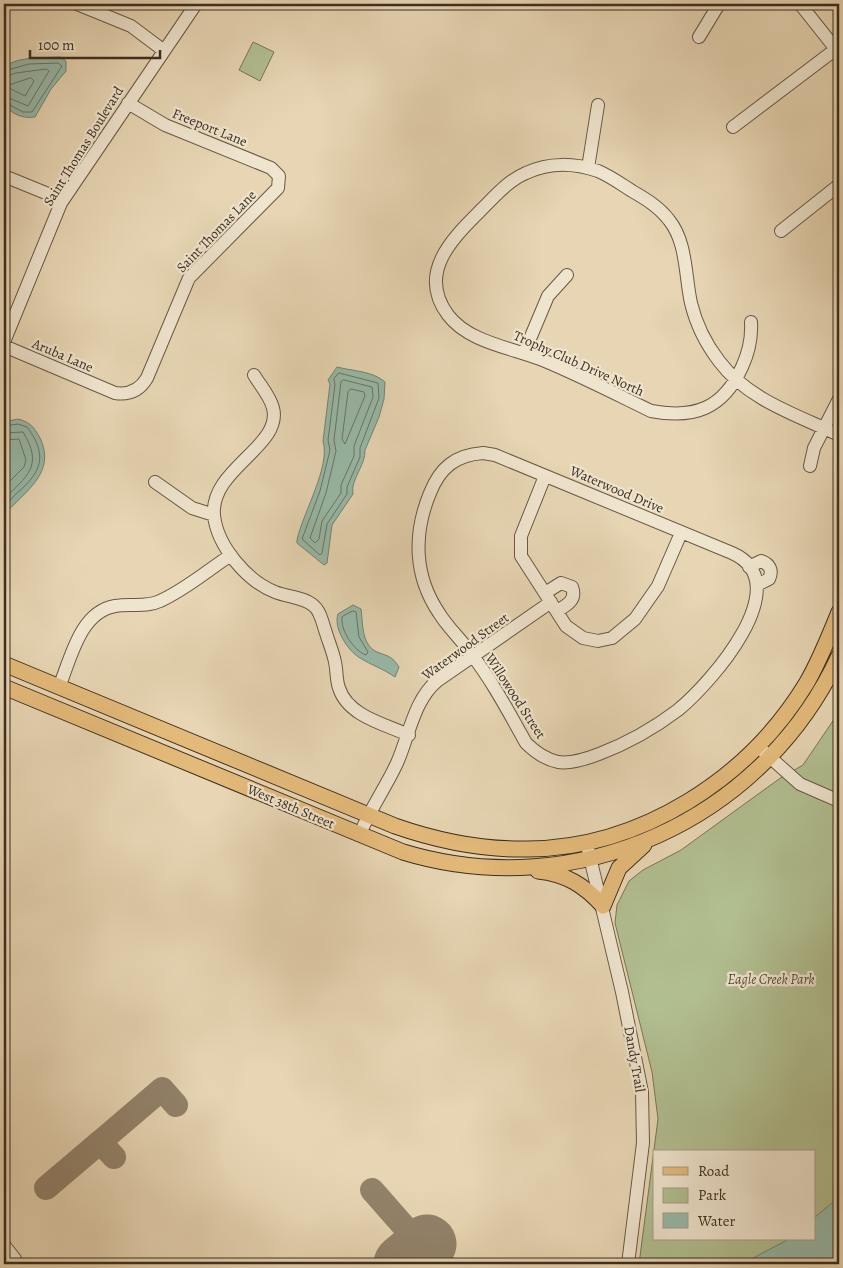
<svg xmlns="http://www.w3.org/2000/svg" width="843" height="1268" font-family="Alegreya,serif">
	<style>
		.green { fill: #b1be90; stroke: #767658; fill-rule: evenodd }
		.water { fill: #97b9a8; stroke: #738272 }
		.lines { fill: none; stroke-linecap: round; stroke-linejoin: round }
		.shore { stroke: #6a7464; stroke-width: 1 }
		.taxiway { stroke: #92826a; stroke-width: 24 }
		.runway { stroke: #92826a; stroke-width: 59 }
		.minor-casing { stroke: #675845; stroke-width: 14 }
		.major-casing { stroke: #3c2f20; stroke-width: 17 }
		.minor { stroke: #efe4ce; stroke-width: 12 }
		.major { stroke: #e4ba7a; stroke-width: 15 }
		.labels { text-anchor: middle; stroke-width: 4.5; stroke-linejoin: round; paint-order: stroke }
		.street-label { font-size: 14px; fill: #3c2f20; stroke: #efe4ce }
		.park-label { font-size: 14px; font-style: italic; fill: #534c36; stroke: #efe4ce }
	</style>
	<rect width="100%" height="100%" fill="#e7d5b3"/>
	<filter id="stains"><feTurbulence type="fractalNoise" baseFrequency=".004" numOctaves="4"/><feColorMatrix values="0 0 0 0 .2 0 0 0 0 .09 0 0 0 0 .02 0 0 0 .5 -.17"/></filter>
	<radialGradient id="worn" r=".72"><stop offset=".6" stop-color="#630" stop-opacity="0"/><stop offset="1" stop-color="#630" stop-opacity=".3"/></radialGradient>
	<path class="green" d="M253,42L274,52L260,81L239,70Z
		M839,712V1264H639L658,1119L652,1072L615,923L617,905L629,881L643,870L681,850L779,779L803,765ZM654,1152H814V1239H654Z"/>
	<path class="water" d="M60,57L66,61V71L51,89L35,117C23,119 11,114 4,104C4,94 1,78 5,69C10,56 48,58 60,57Z
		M337,367C352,371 373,371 385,382L384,399L379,417L365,450C366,465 350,480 353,494L332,525L327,563L324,565L297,543V540C302,515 331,466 323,441L330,384L328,380Z
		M18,419C30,422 34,427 40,438C57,473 24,492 4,515V422Z
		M353,605L361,609C363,622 361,645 377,652C389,657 391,655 399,667L395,677C384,669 371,665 360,658C348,651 333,628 338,614Z
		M839,1197V1264H742L789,1239H814V1218Z"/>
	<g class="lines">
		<path class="shore" d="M4,71L29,64L58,63L62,66L32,112H23L4,102
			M4,77L16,73L46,69L49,71L28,106L4,96
			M31,78L34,81L25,96L9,88L10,85Z
			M339,373L378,383L379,398L360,448V457L347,487V494L327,524L322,553L320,555L302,539L320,491L330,450L328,440L335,385L334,379Z
			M344,380L372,387L373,397L354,446V456L341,485V493L322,521L319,539L315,543L310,538L326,493L336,451L334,440L341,382Z
			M351,389L364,392L365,396L345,444L342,439L348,392Z
			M4,426L18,424L27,427C48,455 42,472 17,493C12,497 9,503 4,507
			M4,433L23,432C44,466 27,476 4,499
			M4,440L19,439L26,460L24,467L4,487
			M353,611L356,612L359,637L368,652L366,655C354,651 340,630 342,617Z"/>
		<path class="taxiway" d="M100,1142L162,1089L176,1105
			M46,1188L100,1142L114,1157
			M372,1190L437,1264"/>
		<path class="runway" d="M403,1264L427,1244"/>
		<defs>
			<path id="minor" d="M77,4L131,26L163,50
				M800,4L839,53
				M699,37L719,4
				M733,127L836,49
				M588,168L598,105
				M4,176L63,200
				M781,231L839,185
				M751,322C752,339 749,352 742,367C723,409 694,419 651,411C616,394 581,376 545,361C514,348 469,343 448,315C416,272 454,237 483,208C496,195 509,180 526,173C549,162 575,163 598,171C610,176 621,184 632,191C646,199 659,207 669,220C687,242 685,276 691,303C696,324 706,344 719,361C748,400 797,415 839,435
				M4,342L61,203L196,4
				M4,346L115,393C129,395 140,390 147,378L189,278L278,188L279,176L271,168L165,125L128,103
				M524,353L548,296L567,275
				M254,375C260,385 270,396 273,408C283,446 210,469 214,515C217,546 247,581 275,592C287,597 304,597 314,606C321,612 323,625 326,633C329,643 333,652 335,662C337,671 336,680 339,688C348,716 384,724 409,735
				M483,453L495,455L732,553C800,583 710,684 678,710C653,729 628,743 599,754C586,759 571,764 558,762C544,759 535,752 526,743C509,713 493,682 472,655C462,640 448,628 439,613C414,576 413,534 430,493C440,468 455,455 483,453Z
				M810,466L814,448L839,399
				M545,476L521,536V556L566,626L583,638L598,641L612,638L635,619L658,586L681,533
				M155,482L192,508L214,515
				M749,567L761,561C770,564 773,571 769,579L757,585
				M545,593L561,583L572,587C577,600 567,605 557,611
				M59,687C71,658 80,612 115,606C131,603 145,608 160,601C185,590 208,570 231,555
				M763,751L800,784L839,801
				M360,834C370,809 386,787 397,763C409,736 414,700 437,681L551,602
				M588,849L622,992L642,1092L643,1143L628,1264
				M4,1245L15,1259"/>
			<path id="major" d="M4,664L395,826C438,841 482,850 528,849C641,848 748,779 806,684C819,662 829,637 839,612
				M4,687L403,852C577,905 763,820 839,656
				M538,871C566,874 584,885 603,906
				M603,906L619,868L644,845"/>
		</defs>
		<use href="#minor" class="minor-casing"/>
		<use href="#major" class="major-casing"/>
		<use href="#minor" class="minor"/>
		<use href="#major" class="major"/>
	</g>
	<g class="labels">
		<g class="street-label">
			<text transform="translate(210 127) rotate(22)" y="5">Freeport Lane</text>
			<text transform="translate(83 146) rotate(-58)" y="5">Saint Thomas Boulevard</text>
			<text transform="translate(216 231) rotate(-46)" y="5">Saint Thomas Lane</text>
			<text transform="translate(63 355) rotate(23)" y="5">Aruba Lane</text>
			<text transform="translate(579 363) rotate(24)" y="5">Trophy Club Drive North</text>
			<text transform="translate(617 489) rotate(23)" y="5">Waterwood Drive</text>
			<text transform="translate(465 646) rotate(-36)" y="5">Waterwood Street</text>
			<text transform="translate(516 696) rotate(57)" y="5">Willowood Street</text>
			<text transform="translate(291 806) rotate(23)" y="5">West 38th Street</text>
			<text transform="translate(635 1059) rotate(80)" y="5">Dandy Trail</text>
		</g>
		<g class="park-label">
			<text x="771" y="984">Eagle Creek Park</text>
		</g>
	</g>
	<rect width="843" height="1268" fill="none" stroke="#e7d5b3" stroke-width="20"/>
	<rect x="5" y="5" width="833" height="1258" fill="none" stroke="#3c2f20" stroke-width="2.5"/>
	<rect x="10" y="10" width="823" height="1248" fill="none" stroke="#3c2f20"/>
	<rect x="653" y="1150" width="162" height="90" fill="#efe4ce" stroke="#a79c88"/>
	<rect x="663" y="1167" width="25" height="8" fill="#e4ba7a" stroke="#a79c88"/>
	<text x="698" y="1176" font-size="15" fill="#3c2f20">Road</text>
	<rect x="663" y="1188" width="25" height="15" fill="#b1be90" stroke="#a79c88"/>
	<text x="698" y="1200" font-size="15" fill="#3c2f20">Park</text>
	<rect x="663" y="1213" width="25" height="15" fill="#97b9a8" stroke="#a79c88"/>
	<text x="698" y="1226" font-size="15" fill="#3c2f20">Water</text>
	<path d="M30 50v8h130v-8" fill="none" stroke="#3c2f20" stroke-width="2.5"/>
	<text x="38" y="50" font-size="15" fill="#3c2f20" stroke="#efe4ce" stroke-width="4" paint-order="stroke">100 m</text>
	<rect width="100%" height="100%" filter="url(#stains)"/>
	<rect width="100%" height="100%" fill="url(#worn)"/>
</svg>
